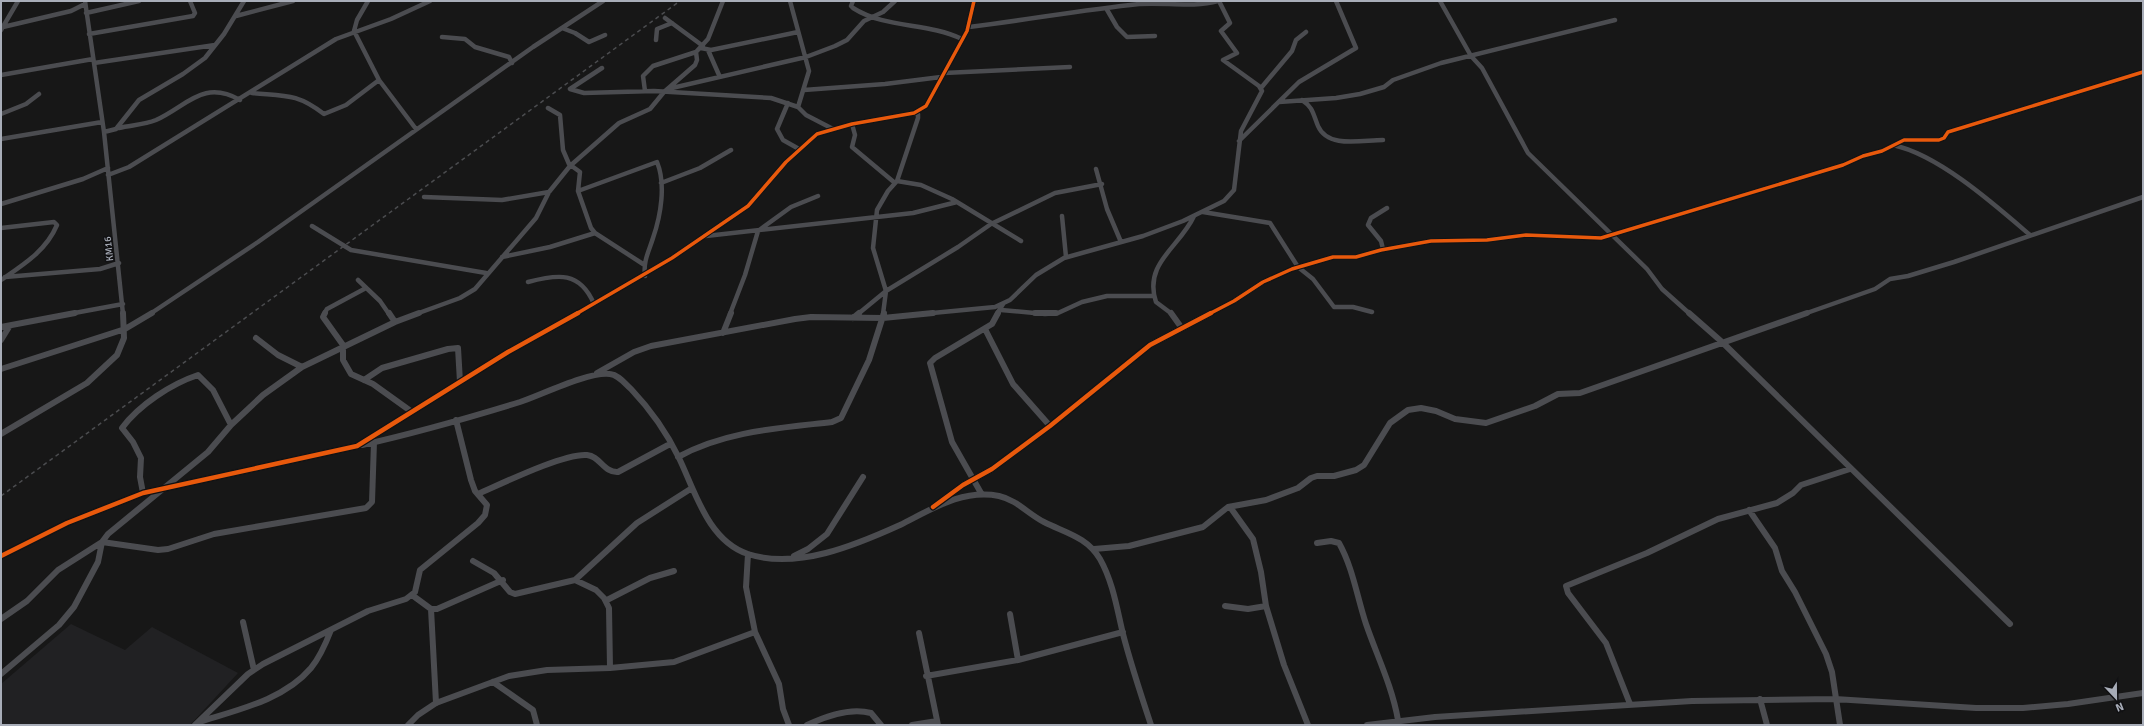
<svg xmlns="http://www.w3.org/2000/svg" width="2144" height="726" font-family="Signika,sans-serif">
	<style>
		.built { fill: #212123 }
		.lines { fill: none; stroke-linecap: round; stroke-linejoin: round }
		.minor-far1 { stroke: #4b4c50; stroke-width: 4.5 }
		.minor { stroke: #4b4c50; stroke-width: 6 }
		.rail { stroke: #4b4c4f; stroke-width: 1.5; stroke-dasharray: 4 3.5; stroke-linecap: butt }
		.cycleway-far1-casing { stroke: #111113; stroke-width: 5.5 }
		.cycleway-casing { stroke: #111113; stroke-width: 7 }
		.cycleway-far1 { stroke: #e8590c; stroke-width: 3.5 }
		.cycleway { stroke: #e8590c; stroke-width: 4.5 }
		.labels { text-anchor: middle; stroke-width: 3; stroke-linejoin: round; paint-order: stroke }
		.street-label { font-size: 10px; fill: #a8adb8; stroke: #111113 }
	</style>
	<rect width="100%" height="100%" fill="#171717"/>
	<path class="built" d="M71,624L125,650L152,627L238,673L190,725H1V684Z"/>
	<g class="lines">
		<path class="minor-far1" d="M85,1L104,132L123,314
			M368,1L357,20L354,31L379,80L416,129
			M790,1L809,71L798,107L806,115L833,129
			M853,1L851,6L853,8C886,29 927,22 962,39
			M1440,1L1471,56L1482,68L1528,153L1647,269L1662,289L1690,314
			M1106,8L1117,27L1127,37L1155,36
			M86,13L139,1
			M236,16L293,1
			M665,18L703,46
			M3,27L71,11L85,4
			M969,27C1026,20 1082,10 1139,4C1165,2 1193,8 1218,1
			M562,28L575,33L589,42L605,35
			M1,30L18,1
			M89,34L193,16L195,13L190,1
			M442,37L465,39L475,47L509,57L512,63
			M656,40L657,29L672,23
			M701,48L711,50L798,32
			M708,50L719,75
			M94,63L215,45
			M602,68L570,89L584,93L654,91L771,98L798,107
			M944,73L1070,67
			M1,75L93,59
			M672,88L806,57L835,46L847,40L864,21L883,12L895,1
			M1261,88L1292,51L1296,40L1306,32
			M804,90L885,84L941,77
			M645,91L643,76L653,66L696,52
			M252,93C285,96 297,93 324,114L346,105L379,80
			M1302,100C1313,107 1313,114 1318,126C1328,149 1362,140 1383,140
			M1279,102L1336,98L1360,94L1384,87L1393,80L1441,63L1615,20
			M788,103L777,129L783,140L799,149
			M548,108L560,115L563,150L569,164L580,172L578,191L591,228L595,233L643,264
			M1,114L26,104L39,94
			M852,124L855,135L852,147L895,183
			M119,128C131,125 144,125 156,120C187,106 203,79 240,100
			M104,132L116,129L139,100L183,74L205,58L224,34L244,1
			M1,139L102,122
			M1239,141L1299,82L1356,48L1336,1
			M1893,145C1939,155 1994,204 2030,235
			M1096,169L1107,209L1121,242
			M108,175L129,167L336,39L391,19L430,1
			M897,181L921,185L952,199L1021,241
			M661,183L700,168L731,150
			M578,191L657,162C666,184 661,215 653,238C649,251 643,261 645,276
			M424,197L502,200L549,192
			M1,204L83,179L108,168
			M1203,212L1270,223L1298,267L1313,279L1334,307H1353L1372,312
			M1062,216L1066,257
			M312,226L351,250L486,273
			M1,228L54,222L57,225C46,251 23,265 1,280
			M706,236L913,213L957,202
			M1383,249L1381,241L1368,225L1371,218L1387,208
			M502,257L550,247L595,233
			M5,277L100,269L119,263
			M358,280L380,301L389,314
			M528,282C558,274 580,271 594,304
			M1001,310L1045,314L1058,313L1082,302L1107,296H1154
			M69,314L123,304
			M150,314L258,242L533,47L603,1
			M324,314L327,309L366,288
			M416,314L460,298L475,289L536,218L549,192L570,166L619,123L650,109L664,92L695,65L697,60L696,52L708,39L723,1
			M576,314L672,258L748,206L786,162L817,134L852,124L914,113L926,106L967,31L974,1
			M730,314L745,275L758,231L791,207L818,196
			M858,314L886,291L958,247L991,224L1055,193L1102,184
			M883,314L886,291L873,248L877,210L888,191L897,181L918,118V114L914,113
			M922,314L995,307L1010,300L1036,275L1064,258L1143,236L1183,221L1224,201L1234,190L1241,131L1262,91L1259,86L1223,60L1237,53L1221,31L1230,23L1219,1
			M997,314L1003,304
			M1172,314L1156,302C1143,263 1180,247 1194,216
			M1209,314L1234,301L1263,282L1292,269L1333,257H1356L1381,250L1431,241L1487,240L1526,235L1601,238L1843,165L1863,156L1882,151L1904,140H1939L1944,138L1948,132L2143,72
			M1804,314L1875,289L1890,279L1908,276L1954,262L2143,197"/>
		<path class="minor" d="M325,313L323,317L343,345V360L351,374L373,384L412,412
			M389,313L395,322
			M1035,313H1056
			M1171,313L1181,327
			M1689,313L1722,342L2010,624
			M853,318L859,313
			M1,327L75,313
			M985,329L1013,384L1050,426
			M723,333L731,313
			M256,338L278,355L302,367
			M1,340L9,327
			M1,369L125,329L152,313
			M597,373L634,352L651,346L795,319L811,317L883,318L933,313
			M364,380L382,368L448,349L458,348L460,382
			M1,434L87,383L117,355L124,338L123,313
			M362,445C415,433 468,418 520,402C541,395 590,371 610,374C619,375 625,384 631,389C650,409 667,433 679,458C695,491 708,541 748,554C797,570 856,545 900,525C932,509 962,489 999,496C1017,500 1028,514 1044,522C1066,533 1087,537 1100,559C1113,582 1117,609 1123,634C1131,665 1141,695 1151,725
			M678,457C725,431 780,428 832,422L841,418L869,360L884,313
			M143,493L140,477L141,458L133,442L122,428C139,405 171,384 198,375L213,390L231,425
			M981,493L952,442L930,363L935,358L992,324L998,313
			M478,494C501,484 564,453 587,455C600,456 604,473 618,472L670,444
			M933,507L963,485L992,469L1050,426L1150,345L1211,313
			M1230,507L1253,539L1261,572L1266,606L1284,665L1308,725
			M1749,510L1775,548L1782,571L1795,592L1826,654L1832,672L1840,725
			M1317,543L1331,541L1339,543C1353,568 1357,597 1366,624C1377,656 1392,686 1398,720
			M1094,549L1129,546L1203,527L1228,507L1266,500L1298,488L1311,478L1317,476H1334L1356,470L1364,465L1390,423L1408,410L1421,408L1436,411L1455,419L1486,423L1535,406L1558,394L1580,393L1807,313
			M748,554L746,587L755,632L779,684L783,709L789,725
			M1,556L67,523L143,493L357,446L508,352L578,313
			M794,556L808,549L827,534L863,477
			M473,561L494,573L510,592L515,594L575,580L596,590L604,598L609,608L610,668
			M575,580L637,523L692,488
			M412,595L431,609H437L503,580
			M607,600L650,578L674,571
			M1225,606L1248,609L1266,606
			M431,609L436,703
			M1010,614L1018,660
			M1,619L27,601L58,570L102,542L158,550L168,549L214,534L366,508L372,502L374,442
			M243,622L254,670
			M919,633L938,725
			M1,674L59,625L74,607L98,562L102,542L108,534L208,452L231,425L263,395L302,367L395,322L419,313
			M926,676L1018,660L1123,632
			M493,682L533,710L537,725
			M1760,699L1767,725
			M1630,704L1606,643L1568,593L1566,586L1647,553L1718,519L1777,503L1793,493L1801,485L1850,469
			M199,722C237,710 284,700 311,668C320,657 326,643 331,630
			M195,725L248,674L263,664L368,611L406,599L415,592L420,570L478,523L485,515L487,505L475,491L471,480L456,420
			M408,725L418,715L436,703L509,676L547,670L610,668L674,662L755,632
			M807,725C826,716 850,707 871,713L881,725
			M912,725L937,721
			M1367,725L1435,717L1692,701L1835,699L1976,708H2023L2068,704L2143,693"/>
		<path class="rail" d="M1,496L680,1"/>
		<defs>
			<path id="cycleway-far1" d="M576,314L672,258L748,206L786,162L817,134L852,124L914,113L926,106L967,31L974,1
				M1209,314L1234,301L1263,282L1292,269L1333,257H1356L1381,250L1431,241L1487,240L1526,235L1601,238L1843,165L1863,156L1882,151L1904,140H1939L1944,138L1948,132L2143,72"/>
			<path id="cycleway" d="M933,507L963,485L992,469L1050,426L1150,345L1211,313
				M1,556L67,523L143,493L357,446L508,352L578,313"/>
		</defs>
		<use href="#cycleway-far1" class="cycleway-far1-casing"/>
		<use href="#cycleway" class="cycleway-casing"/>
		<use href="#cycleway-far1" class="cycleway-far1"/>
		<use href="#cycleway" class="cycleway"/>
	</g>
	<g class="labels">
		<g class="street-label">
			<text transform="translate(108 249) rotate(-96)" y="4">KM16</text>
		</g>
	</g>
	<rect width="2144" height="726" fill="none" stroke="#a8adb8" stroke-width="4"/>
	<g transform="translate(2116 698) rotate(158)" stroke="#111113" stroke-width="3" paint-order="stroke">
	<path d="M0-3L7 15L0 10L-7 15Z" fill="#a8adb8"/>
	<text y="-6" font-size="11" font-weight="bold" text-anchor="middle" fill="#a8adb8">N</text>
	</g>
</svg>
